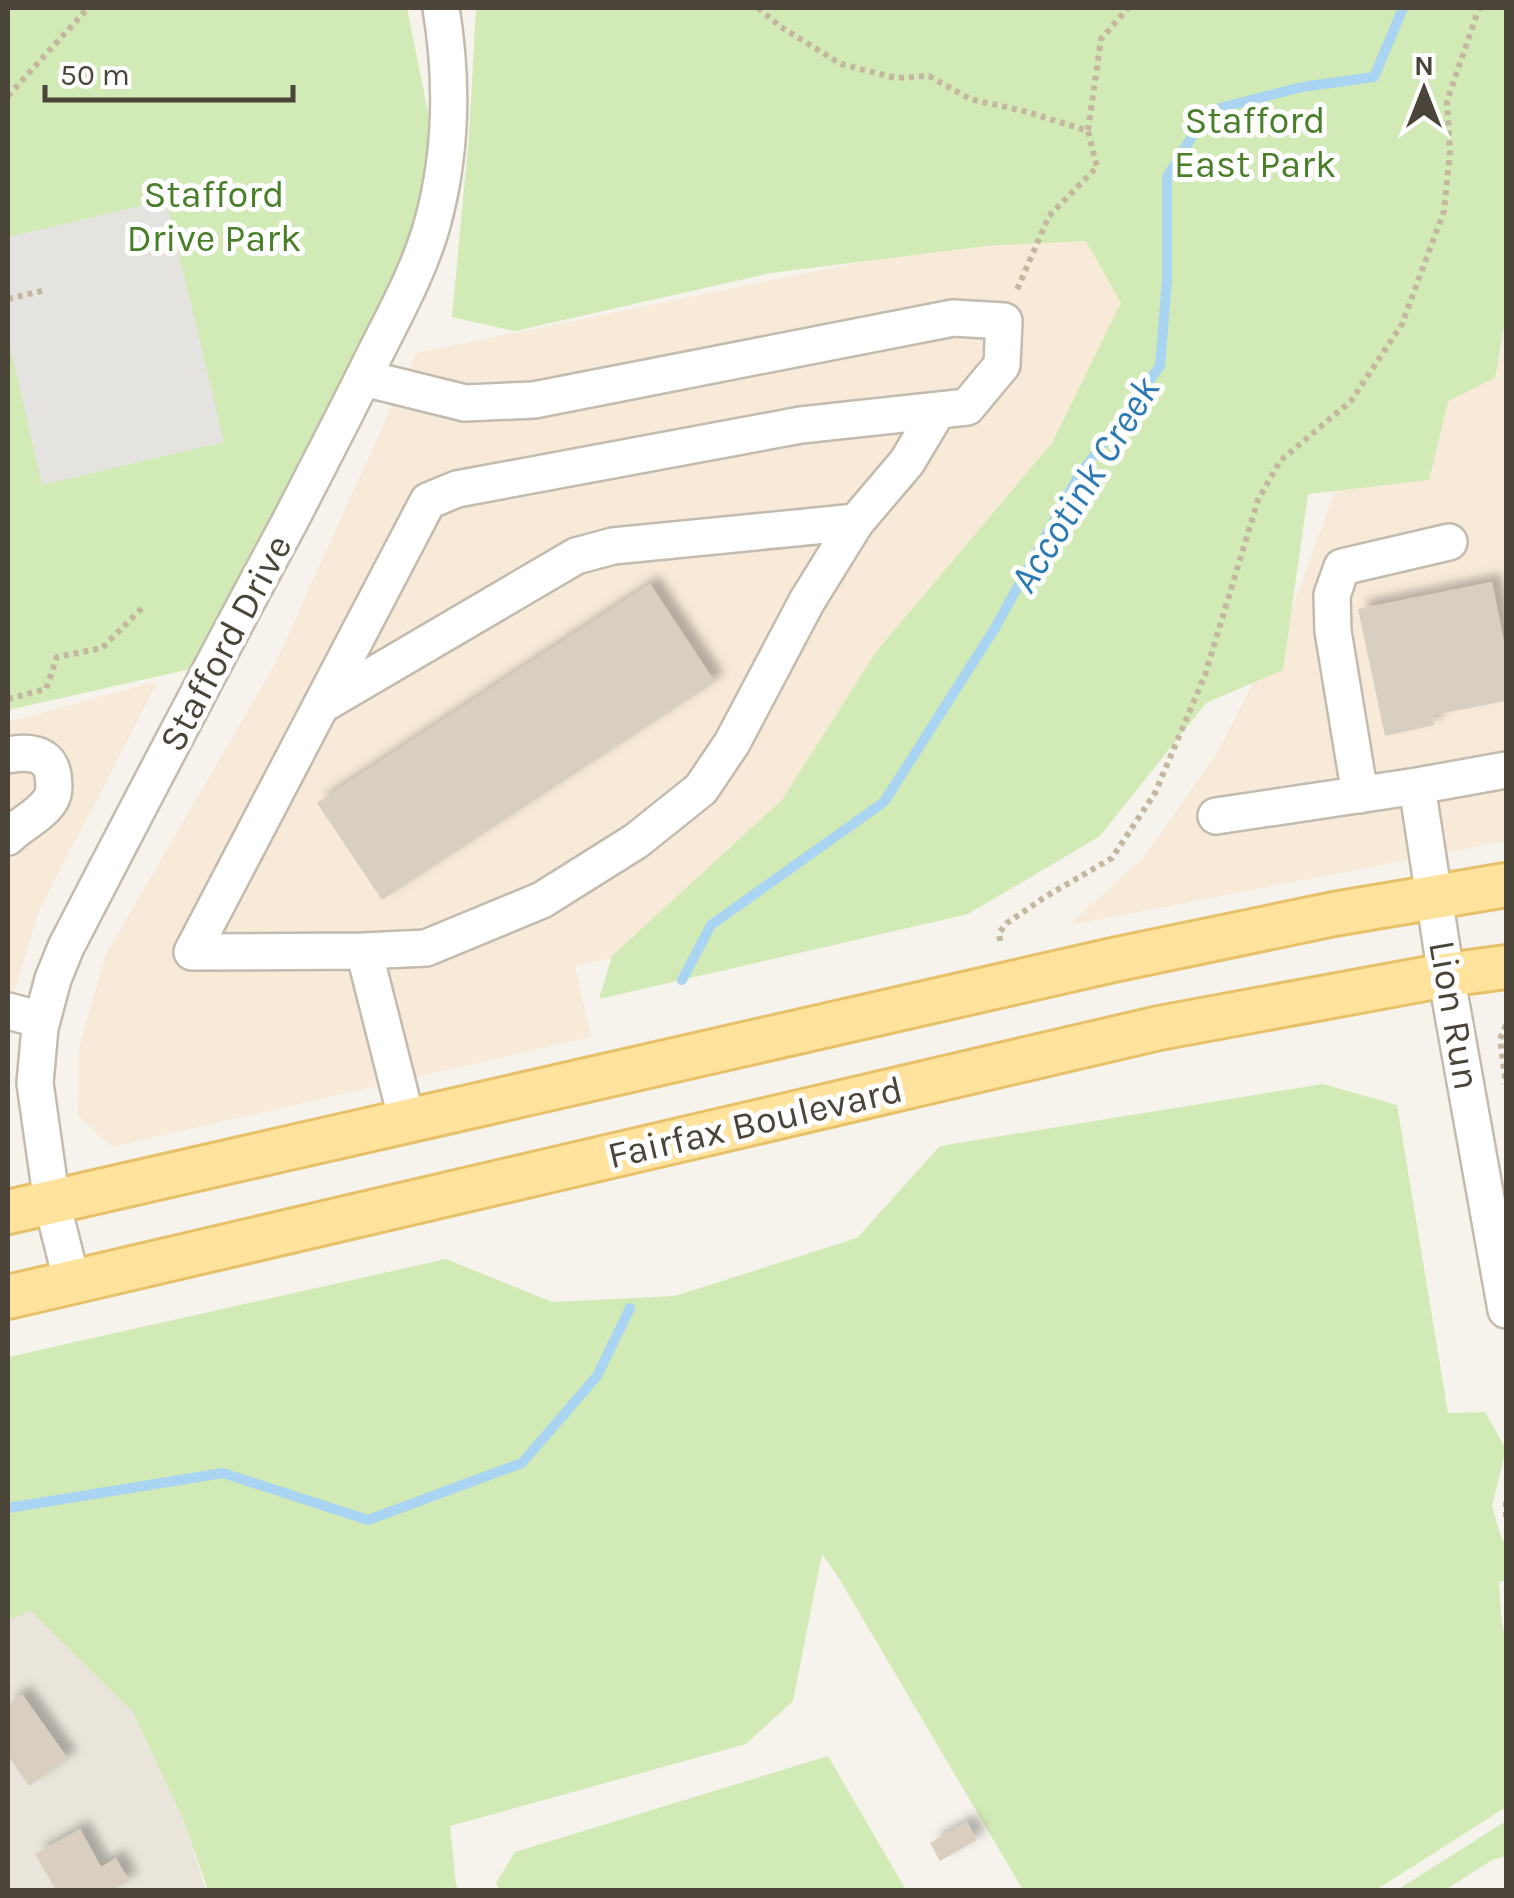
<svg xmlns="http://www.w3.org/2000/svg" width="1514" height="1898" font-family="Karla,sans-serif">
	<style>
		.residential { fill: #eae5da }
		.commercial { fill: #f7ead8 }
		.green { fill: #d2eab5 }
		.parking { fill: #e5e3e0 }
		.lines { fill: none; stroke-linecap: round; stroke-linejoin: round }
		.stream { stroke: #a9d4f2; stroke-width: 10 }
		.building { fill: #d8cfc1; filter: url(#shadow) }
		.minor-casing { stroke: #c2bbae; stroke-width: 40 }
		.major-casing { stroke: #e6c16a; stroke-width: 48 }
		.path { stroke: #c4b79f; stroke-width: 6; stroke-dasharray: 5 5; stroke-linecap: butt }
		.minor { stroke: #fff; stroke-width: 35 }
		.major { stroke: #ffe39c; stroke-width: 42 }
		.labels { text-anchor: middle; stroke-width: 10; stroke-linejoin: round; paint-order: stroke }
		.park-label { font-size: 38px; fill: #4a7f2a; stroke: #fff }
		.street-label { font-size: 38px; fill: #4b4439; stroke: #fff }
		.water-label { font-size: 40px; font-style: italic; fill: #2e7ab2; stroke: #fff }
	</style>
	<defs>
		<filter id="shadow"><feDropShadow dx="9" dy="-9" stdDeviation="5" flood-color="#0004"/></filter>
	</defs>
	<rect width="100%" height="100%" fill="#f6f3ec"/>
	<path class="residential" d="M31,1610L133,1711L183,1819L206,1890H8V1620Z"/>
	<path class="commercial" d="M1506,8V841L1071,925V923L1143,858L1217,753L1293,606L1336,488L1168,520L770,921L575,966L591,1037L112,1147L78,1116L79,1048L106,954L275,664L416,353L1175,198Z
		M158,681L39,911L8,1012V722Z"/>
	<path class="green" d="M8,8H407L442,182L213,664L8,710Z
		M476,8H1506V315L1495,378L1448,401L1429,480L1308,494L1283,670L1206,703L1100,836L968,914L599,999L612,956L782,800L876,652L1052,443L1121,303L1086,241L985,246L771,273L515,331L452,317L469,136Z
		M1323,1084L1397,1105L1448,1413L1485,1412L1506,1449L1492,1506L1500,1534L1506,1547V1581L1499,1582L1501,1615L1506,1645V1807L1376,1890H1023L840,1580L822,1554L793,1701L746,1744L450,1826L456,1885L459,1890H208L183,1819L133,1712L31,1611L8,1620V1357L446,1259L552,1302L675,1296L857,1238L940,1146Z
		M828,1756L906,1890H499L496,1883L515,1852Z
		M1506,1821V1856L1492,1860L1445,1890H1397Z"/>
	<path class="parking" d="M166,200L224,442L42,485L8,338V237Z"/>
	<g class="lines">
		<path class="stream" d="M682,980L711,925L884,802L995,628L1077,479L1160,366L1167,280V177L1208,111L1302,87L1374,77L1403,8
			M8,1508L223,1473L368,1520L522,1463L597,1376L630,1308"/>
	</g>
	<path class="building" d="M1492,582L1506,653V701L1433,715L1434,725L1385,736L1358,609Z
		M650,584L715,682L382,900L317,803Z
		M22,1694L68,1759L29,1786L8,1756V1704Z
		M967,1822L977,1840L940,1861L930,1843Z
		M80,1829L101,1867L116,1858L129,1881L113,1890H56L35,1854Z"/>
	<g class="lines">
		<defs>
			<path id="minor" d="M364,378L465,403L534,400L953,318L1004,321L1002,365L967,407L801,425L457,489L428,501L192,952L364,951L407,1121
				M322,705L576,556L613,546L856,522
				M8,755C27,751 49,752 53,775C54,783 55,792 51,799C42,815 20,824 8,837
				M1417,786L1506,770
				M1360,795L1333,631L1332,595L1342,567L1449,542
				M1216,816L1417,786L1446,975L1506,1310
				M364,951L426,948L542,900L636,841L701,789L732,743L807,601L856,522L907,462L938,410
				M8,1011L42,1020
				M72,1282L52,1203L35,1083L40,1028L53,979L66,947C139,806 212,665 288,525C317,469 346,413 374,356C395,314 419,271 432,225C452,153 453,81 441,8"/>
			<path id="major" d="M8,1212L1113,960L1334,914L1506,885
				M8,1297L1159,1028L1446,975L1506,967"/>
		</defs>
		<use href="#minor" class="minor-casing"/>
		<use href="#major" class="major-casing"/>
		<path class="path" d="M758,8L781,27L841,64L896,78L929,76L970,99L1028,112L1088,131L1097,167L1049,216L1016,292
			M8,96L88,8
			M1088,130L1101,39L1128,8
			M8,299L46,290
			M8,699L46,689L57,657L102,648L142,608
			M1000,941L999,933L1007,923L1045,897L1112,858L1155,793L1205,675L1258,500L1280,461L1351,401L1402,324L1444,211L1450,151L1447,101L1479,8
			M1506,1025L1500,1039L1506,1084
			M1506,1502V1520"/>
		<use href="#minor" class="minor"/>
		<use href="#major" class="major"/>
	</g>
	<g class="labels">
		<g class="park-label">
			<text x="1255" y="133">Stafford<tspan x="1255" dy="44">East Park</tspan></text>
			<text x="214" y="207">Stafford<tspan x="214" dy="44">Drive Park</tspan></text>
		</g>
		<g class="street-label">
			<text transform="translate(225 643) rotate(-62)" y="13">Stafford Drive</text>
			<text transform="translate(1455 1015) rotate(80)" y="13">Lion Run</text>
			<text transform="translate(755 1122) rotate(-13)" y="13">Fairfax Boulevard</text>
		</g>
		<g class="water-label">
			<text transform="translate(1084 484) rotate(-58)" y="14">Accotink Creek</text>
		</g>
	</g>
	<rect width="1514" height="1898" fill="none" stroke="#4b4439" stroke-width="20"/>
	<g transform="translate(1424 90)" stroke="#ffffff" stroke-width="8" paint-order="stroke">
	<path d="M0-8L18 38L0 25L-18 38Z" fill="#4b4439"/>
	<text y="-15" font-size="28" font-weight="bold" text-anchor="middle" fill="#4b4439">N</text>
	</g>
	<path d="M45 85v15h248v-15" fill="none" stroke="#4b4439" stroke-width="5"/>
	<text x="60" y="85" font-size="30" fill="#4b4439" stroke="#ffffff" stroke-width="8" paint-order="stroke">50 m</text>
</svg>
